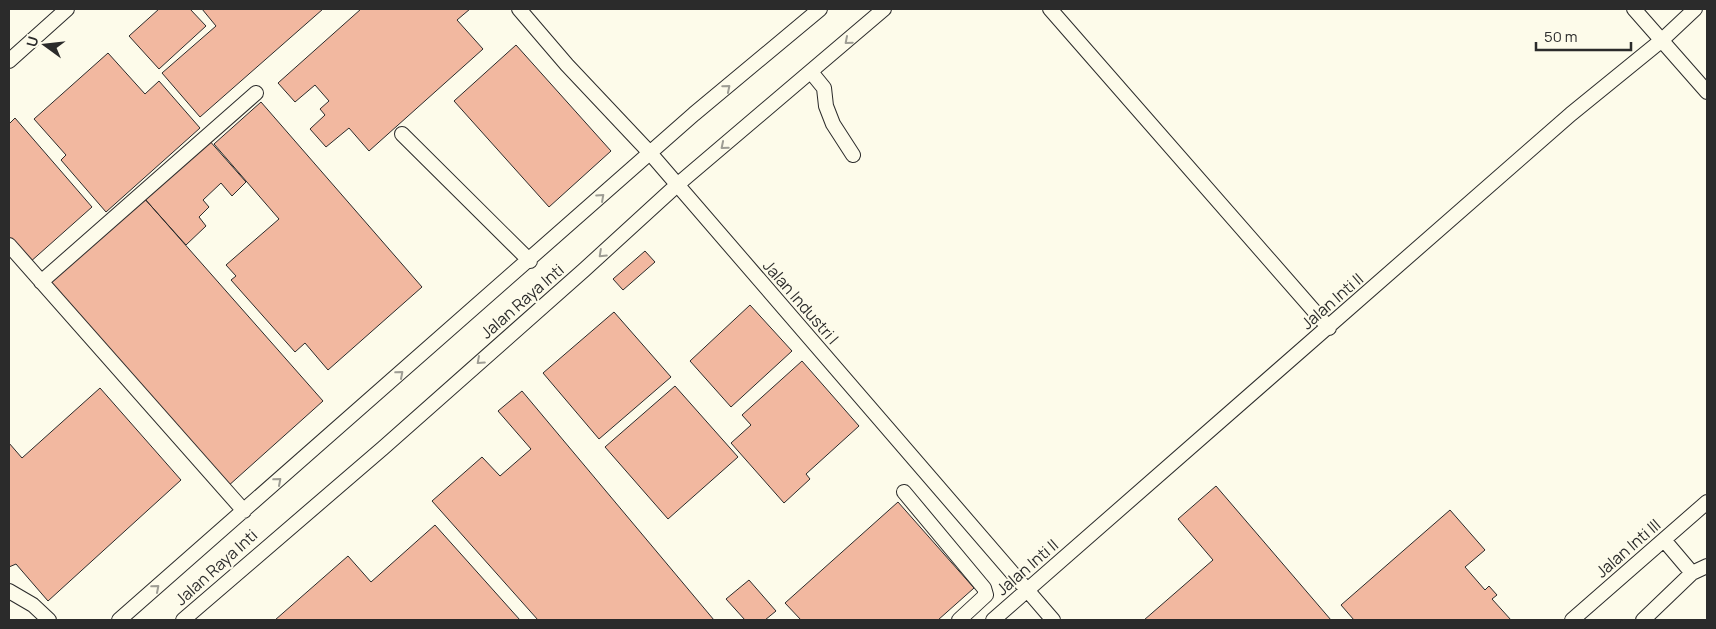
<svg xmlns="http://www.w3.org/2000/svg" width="1716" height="629" font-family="Manrope,sans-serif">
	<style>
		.building { fill: #f2b8a0; stroke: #2b2b2b }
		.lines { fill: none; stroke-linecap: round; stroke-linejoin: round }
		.minor-casing { stroke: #2b2b2b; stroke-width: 16 }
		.minor { stroke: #fdfbea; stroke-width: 14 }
		.oneway { stroke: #9e9d94 }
		.labels { text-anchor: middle; stroke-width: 4; stroke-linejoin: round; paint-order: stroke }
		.street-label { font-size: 16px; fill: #2b2b2b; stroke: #fdfbea }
	</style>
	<rect width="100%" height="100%" fill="#fdfbea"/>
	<path class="building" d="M159,9H190L206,26L159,69L129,36Z
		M202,9H323L200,117L162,73L216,26Z
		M361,9H470L457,20L483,49L369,151L349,128L326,147L310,129L325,115L320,109L329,101L315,85L295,102L278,83Z
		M516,45L611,151L549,207L454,101Z
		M108,53L145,94L159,81L200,128L106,212L61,160L66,155L34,119Z
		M261,102L422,287L328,370L305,343L295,352L231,280L236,276L226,265L279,219L214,144Z
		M15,118L92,207L29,263L9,240V124Z
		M208,139L246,182L232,196L221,183L203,200L209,207L199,217L206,226L186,245L144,198Z
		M144,198L323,401L227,487L49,283Z
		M645,251L655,262L623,290L613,279Z
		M750,305L792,351L731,407L690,361Z
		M614,312L671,377L599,439L543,373Z
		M802,361L859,426L806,474L810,479L784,503L731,443L751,425L742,415Z
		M675,386L738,457L668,519L605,447Z
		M100,388L181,480L48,601L16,564L9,567V443L22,458Z
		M522,391L714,620H538L432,501L482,457L500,476L531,449L498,411Z
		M1216,486L1331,620H1144L1213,560L1178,519Z
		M898,502L974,588L938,620H801L785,603Z
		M1450,510L1485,550L1465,567L1485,590L1489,586L1497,595L1492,599L1511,620H1354L1341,605Z
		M435,525L520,620H275L348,556L371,582Z
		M749,580L776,611L765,620H745L726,599Z"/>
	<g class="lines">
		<defs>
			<path id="minor" d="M519,9L567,65L650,153L1053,620
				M1050,9L1329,328
				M1634,9L1707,92
				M9,61L67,9
				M811,72L824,88L826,106L833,124L853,155
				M402,134L530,261
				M9,245L244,511
				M41,282L256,93
				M904,492L984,588L986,595L959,620
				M1664,540L1692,573
				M9,591L33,605L49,620
				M119,620L694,114L820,9
				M183,620L383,448L584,270L677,185L884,9
				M993,620L1571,114L1662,40L1695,9
				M1572,620L1707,502
				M1643,620L1692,573L1707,566"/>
		</defs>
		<use href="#minor" class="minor-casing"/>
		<use href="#minor" class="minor"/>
	</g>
	<defs><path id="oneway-chevron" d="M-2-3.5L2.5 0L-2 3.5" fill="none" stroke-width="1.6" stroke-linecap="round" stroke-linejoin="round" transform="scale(1.25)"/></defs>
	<g class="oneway">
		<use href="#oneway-chevron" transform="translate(848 41) rotate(139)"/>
		<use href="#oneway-chevron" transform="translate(727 88) rotate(-40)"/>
		<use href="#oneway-chevron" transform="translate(724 146) rotate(140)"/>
		<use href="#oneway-chevron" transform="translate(601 197) rotate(-42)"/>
		<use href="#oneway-chevron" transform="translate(602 254) rotate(137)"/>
		<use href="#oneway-chevron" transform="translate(480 361) rotate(138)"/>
		<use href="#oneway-chevron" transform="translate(400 374) rotate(-41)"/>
		<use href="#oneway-chevron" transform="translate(278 481) rotate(-41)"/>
		<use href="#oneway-chevron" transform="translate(156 588) rotate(-41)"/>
	</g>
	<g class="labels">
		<g class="street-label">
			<text transform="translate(522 301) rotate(-41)" y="6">Jalan Raya Inti</text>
			<text transform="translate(1332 301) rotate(-41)" y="6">Jalan Inti II</text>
			<text transform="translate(801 302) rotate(49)" y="6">Jalan Industri I</text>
			<text transform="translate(1628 548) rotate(-41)" y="6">Jalan Inti III</text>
			<text transform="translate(216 567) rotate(-42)" y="6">Jalan Raya Inti</text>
			<text transform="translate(1027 567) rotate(-41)" y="6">Jalan Inti II</text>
		</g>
	</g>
	<rect width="1716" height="629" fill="none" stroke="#2b2b2b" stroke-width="20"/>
	<g transform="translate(45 45) rotate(285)" stroke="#fdfbea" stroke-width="4" paint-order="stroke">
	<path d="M0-4L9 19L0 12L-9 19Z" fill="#2b2b2b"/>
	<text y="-8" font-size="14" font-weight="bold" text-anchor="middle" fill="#2b2b2b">U</text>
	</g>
	<path d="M1536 42v8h95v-8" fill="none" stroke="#2b2b2b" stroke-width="2.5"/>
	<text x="1544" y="42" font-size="15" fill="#2b2b2b" stroke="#fdfbea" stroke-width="4" paint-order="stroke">50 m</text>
</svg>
